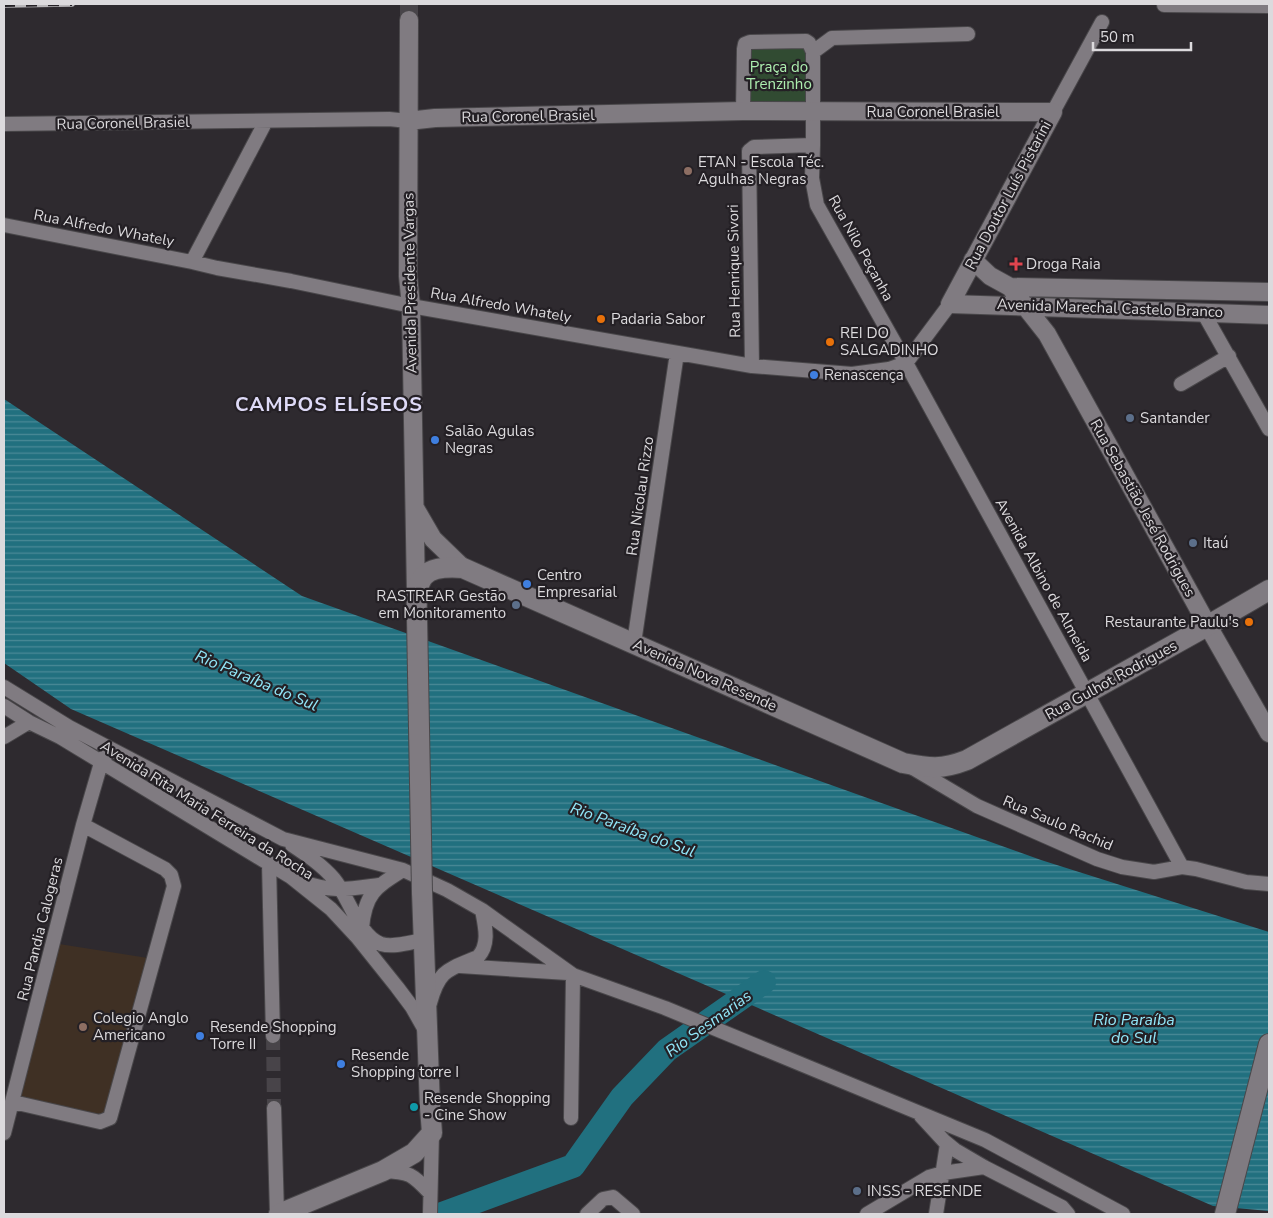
<svg xmlns="http://www.w3.org/2000/svg" width="1273" height="1218" font-family="'Nunito Sans',sans-serif">
	<style>
		.education { fill: #3f3024 }
		.park { fill: #314b32 }
		.water { fill: url(#water-rules) }
		.lines { fill: none; stroke-linecap: round; stroke-linejoin: round }
		.river { stroke: #21707f; stroke-width: 24 }
		.minor-tunnel { stroke: #484449; stroke-width: 14; stroke-dasharray: 14 7; stroke-linecap: butt }
		.tertiary-tunnel { stroke: #484449; stroke-width: 18; stroke-dasharray: 18 9; stroke-linecap: butt }
		.minor-casing { stroke: #49474a; stroke-width: 16 }
		.tertiary-casing { stroke: #49474a; stroke-width: 20 }
		.secondary-casing { stroke: #49474a; stroke-width: 22 }
		.minor { stroke: #807b81; stroke-width: 14 }
		.tertiary { stroke: #807b81; stroke-width: 18 }
		.secondary { stroke: #807b81; stroke-width: 20 }
		.rail-casing { stroke: #b9b7ba; stroke-width: 5.5 }
		.rail { stroke: #242025; stroke-width: 4; stroke-dasharray: 11; stroke-linecap: butt }
		.secondary-bridge-casing { stroke: #49474a; stroke-width: 22; stroke-linecap: butt }
		.secondary-bridge { stroke: #807b81; stroke-width: 20 }
		.education-dot { fill: #8d6e63; stroke: #242025; stroke-width: 2 }
		.health-dot { fill: #e0444e; stroke: #242025; stroke-width: 2 }
		.food-dot { fill: #e8710a; stroke: #242025; stroke-width: 2 }
		.shop-dot { fill: #3f7fe0; stroke: #242025; stroke-width: 2 }
		.service-dot { fill: #5c6f8a; stroke: #242025; stroke-width: 2 }
		.culture-dot { fill: #0f9aa8; stroke: #242025; stroke-width: 2 }
		.labels { text-anchor: middle; stroke-width: 4.5; stroke-linejoin: round; paint-order: stroke }
		.park-label { font-size: 15px; fill: #adeeaf; stroke: #242025 }
		.street-label { font-size: 15px; fill: #dcdadd; stroke: #242025 }
		.poi-label { font-size: 15px; fill: #dcdadd; stroke: #242025; text-anchor: start }
		.water-label { font-size: 16px; font-style: italic; fill: #92e7f9; stroke: #242025 }
		.district-label { font-size: 20px; font-weight: bold; letter-spacing: 1px; fill: #dedaf7; stroke: #242025 }
	</style>
	<defs>
		<pattern id="water-rules" width="6" height="5" patternUnits="userSpaceOnUse" patternTransform="scale(1.25)"><rect width="6" height="5" fill="#21707f"/><path d="M0 2.5h6" fill="none" stroke="#4b8a97"/></pattern>
	</defs>
	<rect width="100%" height="100%" fill="#2e2a2f"/>
	<path class="education" d="M59,944L148,958L104,1115L19,1096Z"/>
	<path class="park" d="M748,45H808L810,107L749,106Z"/>
	<path class="water" d="M4,399L302,596L1041,860L1269,932V1211L1213,1206L71,709L4,663Z"/>
	<g class="lines">
		<path class="river" d="M442,1214L573,1166L622,1097L667,1050L764,982"/>
		<path class="minor-tunnel" d="M273,1036L274,1108"/>
		<path class="tertiary-tunnel" d="M409,4V20"/>
		<defs>
			<path id="minor" d="M1164,5L1269,6
				M813,52L832,38L968,34
				M743,111L744,49L745,44L750,42L806,41L809,43L813,52V145L812,178L817,205L906,363L1182,867
				M1053,112L1102,22
				M4,124L389,119L408,121
				M4,225L192,262L217,268L291,281L411,306L752,366L852,374L889,369L906,363
				M192,262L266,121
				M1203,312L1269,429
				M906,363L950,304
				M752,366L749,151L754,147L813,145
				M1181,384L1229,356
				M634,643L677,353
				M4,687L69,727L283,839L403,870L447,890L482,910L573,975L665,1008L985,1140L1123,1214
				M4,706L29,722L60,737L291,877L331,909L357,937L397,987L412,1007L425,1030
				M4,737L29,722
				M913,768L977,806L1097,859L1122,867L1154,872L1182,867L1196,869L1246,882L1269,884
				M292,845C307,855 322,865 334,879C349,897 358,935 381,944C394,948 411,942 423,940
				M269,863L273,1036
				M301,881C331,893 349,889 379,885
				M362,928C365,893 376,887 403,870
				M460,966L568,973
				M430,1003C439,970 447,970 478,957C490,944 485,926 482,910
				M13,1102L100,1122L110,1118L174,886L171,875L165,869L83,825
				M274,1108L277,1214
				M921,1116L944,1141L955,1150L984,1167L1062,1207L1068,1214
				M571,1118L573,975
				M4,1133L83,825L101,763L106,755
				M383,1171C410,1172 412,1174 430,1193
				M430,1214L432,1133
				M587,1214L603,1199L613,1197L633,1214
				M867,1214L929,1177L943,1173L984,1167
				M936,1214L947,1144"/>
			<path id="tertiary" d="M409,20L408,276L411,306L416,594
				M408,121L435,118L743,111L1053,112L950,304L1269,315
				M973,260L990,276L1010,287L1269,292
				M1010,287L1047,334L1208,626L1269,733
				M415,508L433,539L463,568"/>
			<path id="secondary" d="M417,618C415,577 421,565 463,568L903,763C930,768 941,770 967,760L1200,630L1269,590
				M279,1214L383,1171L414,1153L432,1133L430,1107L422,892
				M1225,1214L1269,1044"/>
		</defs>
		<use href="#minor" class="minor-casing"/>
		<use href="#tertiary" class="tertiary-casing"/>
		<use href="#secondary" class="secondary-casing"/>
		<use href="#minor" class="minor"/>
		<use href="#tertiary" class="tertiary"/>
		<use href="#secondary" class="secondary"/>
		<defs>
			<path id="rail" d="M4,5L72,4"/>
		</defs>
		<use href="#rail" class="rail-casing"/>
		<use href="#rail" class="rail"/>
		<defs>
			<path id="secondary-bridge" d="M417,618L422,892"/>
		</defs>
		<use href="#secondary-bridge" class="secondary-bridge-casing"/>
		<use href="#secondary-bridge" class="secondary-bridge"/>
	</g>
	<g class="education-dot">
		<circle cx="688" cy="171" r="5"/>
		<circle cx="83" cy="1027" r="5"/>
	</g>
	<path class="health-dot" d="M1013.5 256.5h5v5h5v5h-5v5h-5v-5h-5v-5h5z"/>
	<g class="food-dot">
		<circle cx="601" cy="319" r="5"/>
		<circle cx="830" cy="342" r="5"/>
		<circle cx="1249" cy="622" r="5"/>
	</g>
	<g class="shop-dot">
		<circle cx="814" cy="375" r="5"/>
		<circle cx="435" cy="440" r="5"/>
		<circle cx="527" cy="584" r="5"/>
		<circle cx="200" cy="1036" r="5"/>
		<circle cx="341" cy="1064" r="5"/>
	</g>
	<g class="service-dot">
		<circle cx="1130" cy="418" r="5"/>
		<circle cx="1193" cy="543" r="5"/>
		<circle cx="516" cy="605" r="5"/>
		<circle cx="857" cy="1191" r="5"/>
	</g>
	<circle class="culture-dot" cx="414" cy="1107" r="5"/>
	<g class="labels">
		<g class="park-label">
			<text x="779" y="72">Praça do<tspan x="779" dy="17">Trenzinho</tspan></text>
		</g>
		<g class="street-label">
			<text x="933" y="117">Rua Coronel Brasiel</text>
			<text transform="translate(528 116) rotate(-1)" y="5">Rua Coronel Brasiel</text>
			<text transform="translate(123 123) rotate(-1)" y="5">Rua Coronel Brasiel</text>
			<text transform="translate(1008 195) rotate(-62)" y="5">Rua Doutor Luís Pistarini</text>
			<text transform="translate(104 228) rotate(11)" y="5">Rua Alfredo Whately</text>
			<text transform="translate(861 248) rotate(61)" y="5">Rua Nilo Peçanha</text>
			<text transform="translate(734 271) rotate(-91)" y="5">Rua Henrique Sivori</text>
			<text transform="translate(410 283) rotate(-91)" y="5">Avenida Presidente Vargas</text>
			<text transform="translate(501 305) rotate(10)" y="5">Rua Alfredo Whately</text>
			<text transform="translate(1110 308) rotate(2)" y="5">Avenida Marechal Castelo Branco</text>
			<text transform="translate(640 496) rotate(-82)" y="5">Rua Nicolau Rizzo</text>
			<text transform="translate(1143 508) rotate(61)" y="5">Rua Sebastião Jesé Rodrigues</text>
			<text transform="translate(1044 580) rotate(61)" y="5">Avenida Albino de Almeida</text>
			<text transform="translate(705 675) rotate(24)" y="5">Avenida Nova Resende</text>
			<text transform="translate(1111 680) rotate(-29)" y="5">Rua Gulhot Rodrigues</text>
			<text transform="translate(207 810) rotate(32)" y="5">Avenida Rita Maria Ferreira da Rocha</text>
			<text transform="translate(1058 823) rotate(23)" y="5">Rua Saulo Rachid</text>
			<text transform="translate(40 929) rotate(-76)" y="5">Rua Pandia Calogeras</text>
		</g>
		<g class="poi-label">
			<text x="698" y="167">ETAN - Escola Téc.<tspan x="698" dy="17">Agulhas Negras</tspan></text>
			<text x="1026" y="269">Droga Raia</text>
			<text x="611" y="324">Padaria Sabor</text>
			<text x="840" y="338">REI DO<tspan x="840" dy="17">SALGADINHO</tspan></text>
			<text x="824" y="380">Renascença</text>
			<text x="1140" y="423">Santander</text>
			<text x="445" y="436">Salão Agulas<tspan x="445" dy="17">Negras</tspan></text>
			<text x="1203" y="548">Itaú</text>
			<text x="537" y="580">Centro<tspan x="537" dy="17">Empresarial</tspan></text>
			<text x="506" y="601" text-anchor="end">RASTREAR Gestão<tspan x="506" dy="17">em Monitoramento</tspan></text>
			<text x="1239" y="627" text-anchor="end">Restaurante Paulu's</text>
			<text x="93" y="1023">Colegio Anglo<tspan x="93" dy="17">Americano</tspan></text>
			<text x="210" y="1032">Resende Shopping<tspan x="210" dy="17">Torre II</tspan></text>
			<text x="351" y="1060">Resende<tspan x="351" dy="17">Shopping torre I</tspan></text>
			<text x="424" y="1103">Resende Shopping<tspan x="424" dy="17">- Cine Show</tspan></text>
			<text x="867" y="1196">INSS - RESENDE</text>
		</g>
		<g class="water-label">
			<text transform="translate(257 680) rotate(23)" y="6">Rio Paraíba do Sul</text>
			<text transform="translate(633 829) rotate(20)" y="6">Rio Paraíba do Sul</text>
			<text x="1134" y="1025">Rio Paraíba<tspan x="1134" dy="18">do Sul</tspan></text>
			<text transform="translate(708 1023) rotate(-36)" y="6">Rio Sesmarias</text>
		</g>
		<g class="district-label">
			<text x="329" y="411">CAMPOS ELÍSEOS</text>
		</g>
	</g>
	<rect width="1273" height="1218" fill="none" stroke="#dcdadd" stroke-width="10"/>
	<path d="M1093 42v8h98v-8" fill="none" stroke="#dcdadd" stroke-width="2.5"/>
	<text x="1100" y="42" font-size="15" fill="#dcdadd" stroke="#242025" stroke-width="4" paint-order="stroke">50 m</text>
</svg>
